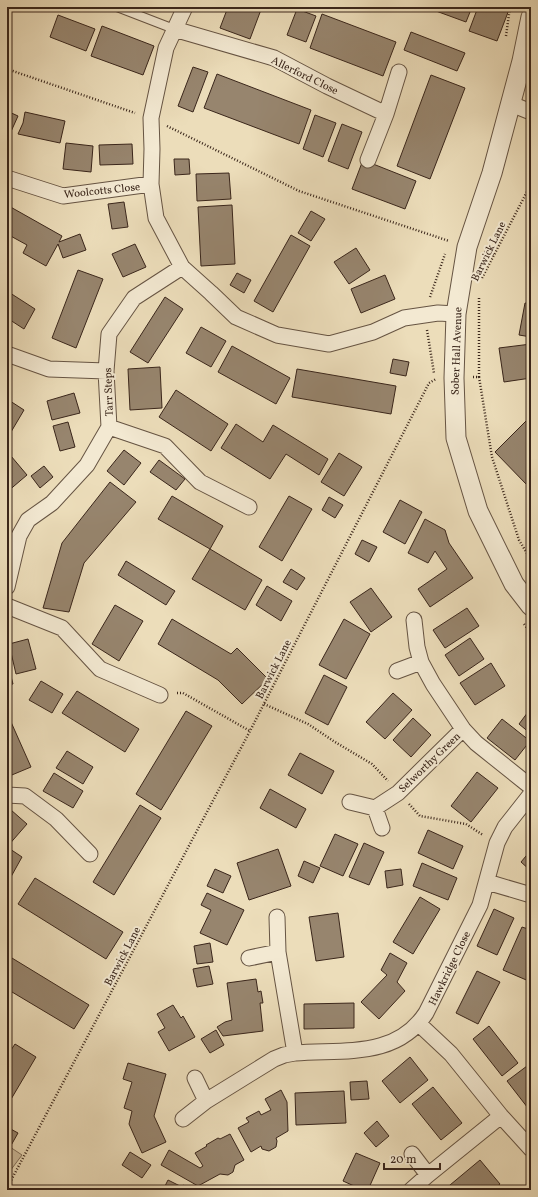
<svg xmlns="http://www.w3.org/2000/svg" width="538" height="1197" font-family="Vollkorn,serif">
	<style>
		.green { fill: #cebe9f; stroke: #84725d }
		.building { fill: #97856e; stroke: #3a261b }
		.lines { fill: none; stroke-linecap: round; stroke-linejoin: round }
		.service-casing { stroke: #665443; stroke-width: 10 }
		.minor-casing { stroke: #665443; stroke-width: 17 }
		.tertiary-casing { stroke: #665443; stroke-width: 21 }
		.path { stroke: #3a261b; stroke-width: 2.5; stroke-dasharray: 1 2; stroke-linecap: butt }
		.service { stroke: #f3e9d2; stroke-width: 8 }
		.minor { stroke: #f3e9d2; stroke-width: 15 }
		.tertiary { stroke: #f3e9d2; stroke-width: 19 }
		.labels { text-anchor: middle; stroke-width: 4; stroke-linejoin: round; paint-order: stroke }
		.street-label { font-size: 11px; fill: #3a261b; stroke: #f3e9d2 }
	</style>
	<rect width="100%" height="100%" fill="#ecddba"/>
	<filter id="stains"><feTurbulence type="fractalNoise" baseFrequency=".005" numOctaves="4"/><feColorMatrix values="0 0 0 0 .2 0 0 0 0 .09 0 0 0 0 .02 0 0 0 .5 -.17"/></filter>
	<radialGradient id="worn" r=".72"><stop offset=".6" stop-color="#630" stop-opacity="0"/><stop offset="1" stop-color="#630" stop-opacity=".3"/></radialGradient>
	<path class="green" d="M7,1145L22,1155L7,1175Z"/>
	<path class="building" d="M228,7H262L250,39L220,28Z
		M425,7H472L466,22Z
		M478,7H510L497,41L469,31Z
		M297,9L316,16L306,42L287,35Z
		M322,14L396,42L383,76L310,48Z
		M58,15L95,29L86,51L50,37Z
		M102,26L154,46L143,75L91,56Z
		M411,32L465,53L457,71L404,50Z
		M193,67L208,72L193,112L178,106Z
		M217,74L311,110L299,144L204,108Z
		M431,75L465,88L430,179L397,166Z
		M7,111L18,116L9,136L7,135Z
		M25,112L65,121L60,143L18,134L23,123Z
		M315,115L336,123L323,157L303,149Z
		M342,124L362,132L348,169L328,161Z
		M66,143L93,146L91,172L63,169Z
		M132,144L133,164L100,165L99,145Z
		M174,159H189L190,174L175,175Z
		M363,160L416,181L405,209L352,189Z
		M229,173L231,199L197,201L196,174Z
		M124,202L128,227L112,229L108,204Z
		M7,205L62,236L59,242L80,234L86,250L63,258L58,244L46,266L23,253L27,245L7,234Z
		M232,205L235,264L201,266L198,207Z
		M311,211L325,219L311,241L298,233Z
		M291,235L310,246L273,312L254,301Z
		M135,244L146,267L123,277L112,254Z
		M356,248L370,270L349,284L334,262Z
		M78,270L103,279L76,348L52,338Z
		M237,273L251,280L244,293L230,285Z
		M385,275L395,299L361,313L351,289Z
		M7,291L35,309L24,329L7,318Z
		M165,297L183,309L148,363L130,352Z
		M525,303L531,304V337L519,335Z
		M201,327L226,341L211,367L186,353Z
		M531,344V378L504,382L499,348Z
		M232,346L290,378L276,404L218,372Z
		M393,359L409,362L406,376L390,373Z
		M160,367L162,408L130,410L128,369Z
		M297,369L396,386L391,414L292,397Z
		M176,390L228,424L211,451L159,417Z
		M74,393L80,413L52,420L47,401Z
		M7,399L24,410L11,432L7,430Z
		M531,416V482L527,485L495,452Z
		M68,422L75,447L60,451L53,426Z
		M236,424L263,442L273,425L328,459L319,475L286,454L270,479L221,448Z
		M124,450L141,463L124,485L107,471Z
		M339,453L362,467L344,496L321,482Z
		M11,456L27,475L7,492V459Z
		M159,460L185,479L176,490L150,472Z
		M44,466L53,477L40,488L31,476Z
		M110,482L136,502L84,563L69,612L43,608L62,543Z
		M172,496L223,526L210,549L262,580L245,610L192,579L210,549L158,519Z
		M289,496L312,509L282,561L259,547Z
		M329,497L343,505L335,518L322,510Z
		M400,500L422,512L405,544L383,532Z
		M425,519L445,530L449,543L473,578L430,607L418,589L447,569L435,551L428,563L408,553Z
		M362,540L377,547L369,562L355,554Z
		M126,561L175,591L166,605L118,575Z
		M291,569L305,578L297,590L283,582Z
		M267,586L292,601L281,621L256,605Z
		M371,588L392,617L371,632L350,602Z
		M115,605L143,621L119,661L92,644Z
		M467,608L479,626L445,648L433,630Z
		M172,619L231,654L237,648L268,679L242,704L218,680L158,644Z
		M344,619L370,634L346,679L319,665Z
		M470,638L484,659L459,676L445,655Z
		M28,639L36,669L16,674L9,644Z
		M7,661L13,684L7,685Z
		M491,663L505,686L475,705L460,683Z
		M324,675L347,687L328,725L305,713Z
		M41,681L63,694L52,713L29,700Z
		M77,691L139,729L125,752L62,713Z
		M393,693L412,710L385,739L366,722Z
		M531,708V734L519,724Z
		M186,711L212,726L161,810L136,794Z
		M7,713L31,767L7,777Z
		M413,718L431,735L411,757L393,740Z
		M502,719L530,741L515,760L487,738Z
		M67,751L93,767L83,784L56,768Z
		M300,753L334,771L322,794L288,775Z
		M477,772L498,788L471,822L451,806Z
		M54,773L83,791L73,808L43,791Z
		M270,789L306,809L296,828L260,808Z
		M140,805L161,818L114,895L93,882Z
		M11,810L27,824L7,847L22,857L7,884V815Z
		M428,830L463,846L453,869L418,853Z
		M335,834L358,844L343,876L320,866Z
		M364,843L384,852L369,885L349,877Z
		M278,849L291,886L249,900L237,863Z
		M531,850V871L521,862Z
		M304,861L320,868L313,883L298,876Z
		M422,863L457,878L448,900L413,886Z
		M215,869L231,876L223,893L207,886Z
		M401,869L403,885L387,888L385,871Z
		M35,878L123,932L106,959L18,904Z
		M207,893L244,910L227,945L200,933L211,910L201,905Z
		M420,897L440,909L413,954L393,942Z
		M494,909L514,918L497,955L477,946Z
		M338,913L344,957L316,961L309,917Z
		M522,927L531,930V962L530,964H531V982L503,970Z
		M210,943L213,962L197,964L194,946Z
		M390,953L407,963L397,982L405,991L379,1019L361,1002L387,975L381,970Z
		M7,955L89,1005L74,1029L7,989Z
		M209,966L213,984L197,987L193,969Z
		M477,971L500,982L478,1024L456,1013Z
		M256,979L258,992L261,991L263,1003H260L263,1031L223,1036L217,1027L225,1022L232,1020L227,983Z
		M354,1003V1028L304,1029V1004Z
		M173,1005L181,1018L183,1016L195,1037L169,1051L158,1032L165,1028L157,1014Z
		M489,1026L518,1063L502,1076L473,1039Z
		M216,1030L224,1045L210,1053L201,1039Z
		M15,1044L36,1057L7,1106V1056Z
		M410,1057L428,1080L400,1103L382,1081Z
		M128,1063L166,1074L154,1116L166,1142L142,1153L129,1124L132,1111L124,1108L132,1082L123,1079Z
		M531,1063V1112L507,1081Z
		M367,1081L369,1099L351,1100L350,1082Z
		M433,1087L462,1123L441,1140L412,1104Z
		M281,1090L287,1102L288,1131L276,1138L277,1141L276,1147L269,1151L262,1149L261,1146L251,1152L238,1128L249,1122L246,1118L259,1111L261,1115L271,1110L265,1099Z
		M344,1091L346,1123L296,1125L295,1093Z
		M377,1121L389,1136L376,1147L364,1133Z
		M7,1127L18,1133L9,1149L7,1147Z
		M230,1134L244,1160L235,1165L233,1172L228,1175L220,1174L198,1186L161,1165L169,1150L200,1168L203,1166L195,1153L207,1146L206,1145L218,1138L220,1139Z
		M130,1152L151,1165L142,1178L122,1165Z
		M356,1153L380,1163L368,1190H363L343,1181Z
		M480,1160L500,1184L493,1190H444Z
		M168,1180L182,1187L183,1185L191,1190H163Z"/>
	<g class="lines">
		<defs>
			<path id="service" d="M117,7L174,29"/>
			<path id="minor" d="M185,7L166,48L151,118L152,149L151,184L156,218L182,267L211,293L236,317L277,335L329,344L373,332L404,318L438,313L456,314
				M174,29L274,58L327,86L386,114L368,160
				M511,104L531,112
				M386,114L399,72
				M7,178L63,196L151,184
				M7,354L49,369L106,371
				M109,427L165,446L200,482L249,507
				M7,587L19,536L28,520L52,503L87,465L109,427L106,371L109,334L134,298L182,267
				M7,606L62,628L100,669L160,695
				M414,620L417,647L421,662L433,684L463,729L476,743L531,787
				M397,671L421,662
				M7,795L25,796L56,819L90,854
				M350,802L375,808L398,793L463,729
				M375,808L382,828
				M487,882L531,895
				M277,917L278,952L295,1053
				M249,958L278,952
				M419,1024L451,1054L501,1116L531,1149
				M195,1078L206,1101
				M183,1119L206,1101L274,1059L284,1055L295,1053C343,1049 396,1059 426,1013L480,905L497,843L505,827L531,794
				M412,1154L428,1175
				M411,1190L428,1175L501,1116"/>
			<path id="tertiary" d="M531,17L522,61L492,173L467,247L456,314L454,378L456,438L478,511L514,584L531,606"/>
		</defs>
		<use href="#service" class="service-casing"/>
		<use href="#minor" class="minor-casing"/>
		<use href="#tertiary" class="tertiary-casing"/>
		<path class="path" d="M506,36L510,7
			M7,69L135,113
			M167,126L299,191L449,241
			M484,252L494,255
			M482,278L531,184
			M430,297L445,254
			M427,330L434,373
			M473,377H479V298
			M479,377L492,457L519,540L531,560
			M524,624L531,633
			M177,693H183L250,731
			M264,704L308,724L335,742L372,764L388,781
			M409,804L420,816L466,824L483,835
			M7,1188L250,731L429,383L436,379"/>
		<use href="#service" class="service"/>
		<use href="#minor" class="minor"/>
		<use href="#tertiary" class="tertiary"/>
	</g>
	<g class="labels">
		<g class="street-label">
			<text transform="translate(305 75) rotate(26)" y="4">Allerford Close</text>
			<text transform="translate(102 190) rotate(-6)" y="4">Woolcotts Close</text>
			<text transform="translate(488 251) rotate(-64)" y="4">Barwick Lane</text>
			<text transform="translate(456 351) rotate(-88)" y="4">Sober Hall Avenue</text>
			<text transform="translate(108 392) rotate(-92)" y="4">Tarr Steps</text>
			<text transform="translate(273 669) rotate(-63)" y="4">Barwick Lane</text>
			<text transform="translate(429 762) rotate(-44)" y="4">Selworthy Green</text>
			<text transform="translate(122 956) rotate(-62)" y="4">Barwick Lane</text>
			<text transform="translate(449 968) rotate(-64)" y="4">Hawkridge Close</text>
		</g>
	</g>
	<rect width="538" height="1197" fill="none" stroke="#ecddba" stroke-width="24"/>
	<rect x="8" y="8" width="522" height="1181" fill="none" stroke="#3a261b" stroke-width="2"/>
	<rect x="12" y="12" width="514" height="1173" fill="none" stroke="#3a261b"/>
	<path d="M384 1163v6h56v-6" fill="none" stroke="#3a261b" stroke-width="2"/>
	<text x="390" y="1163" font-size="12" fill="#3a261b" stroke="#f3e9d2" stroke-width="3" paint-order="stroke">20 m</text>
	<rect width="100%" height="100%" filter="url(#stains)"/>
	<rect width="100%" height="100%" fill="url(#worn)"/>
</svg>
